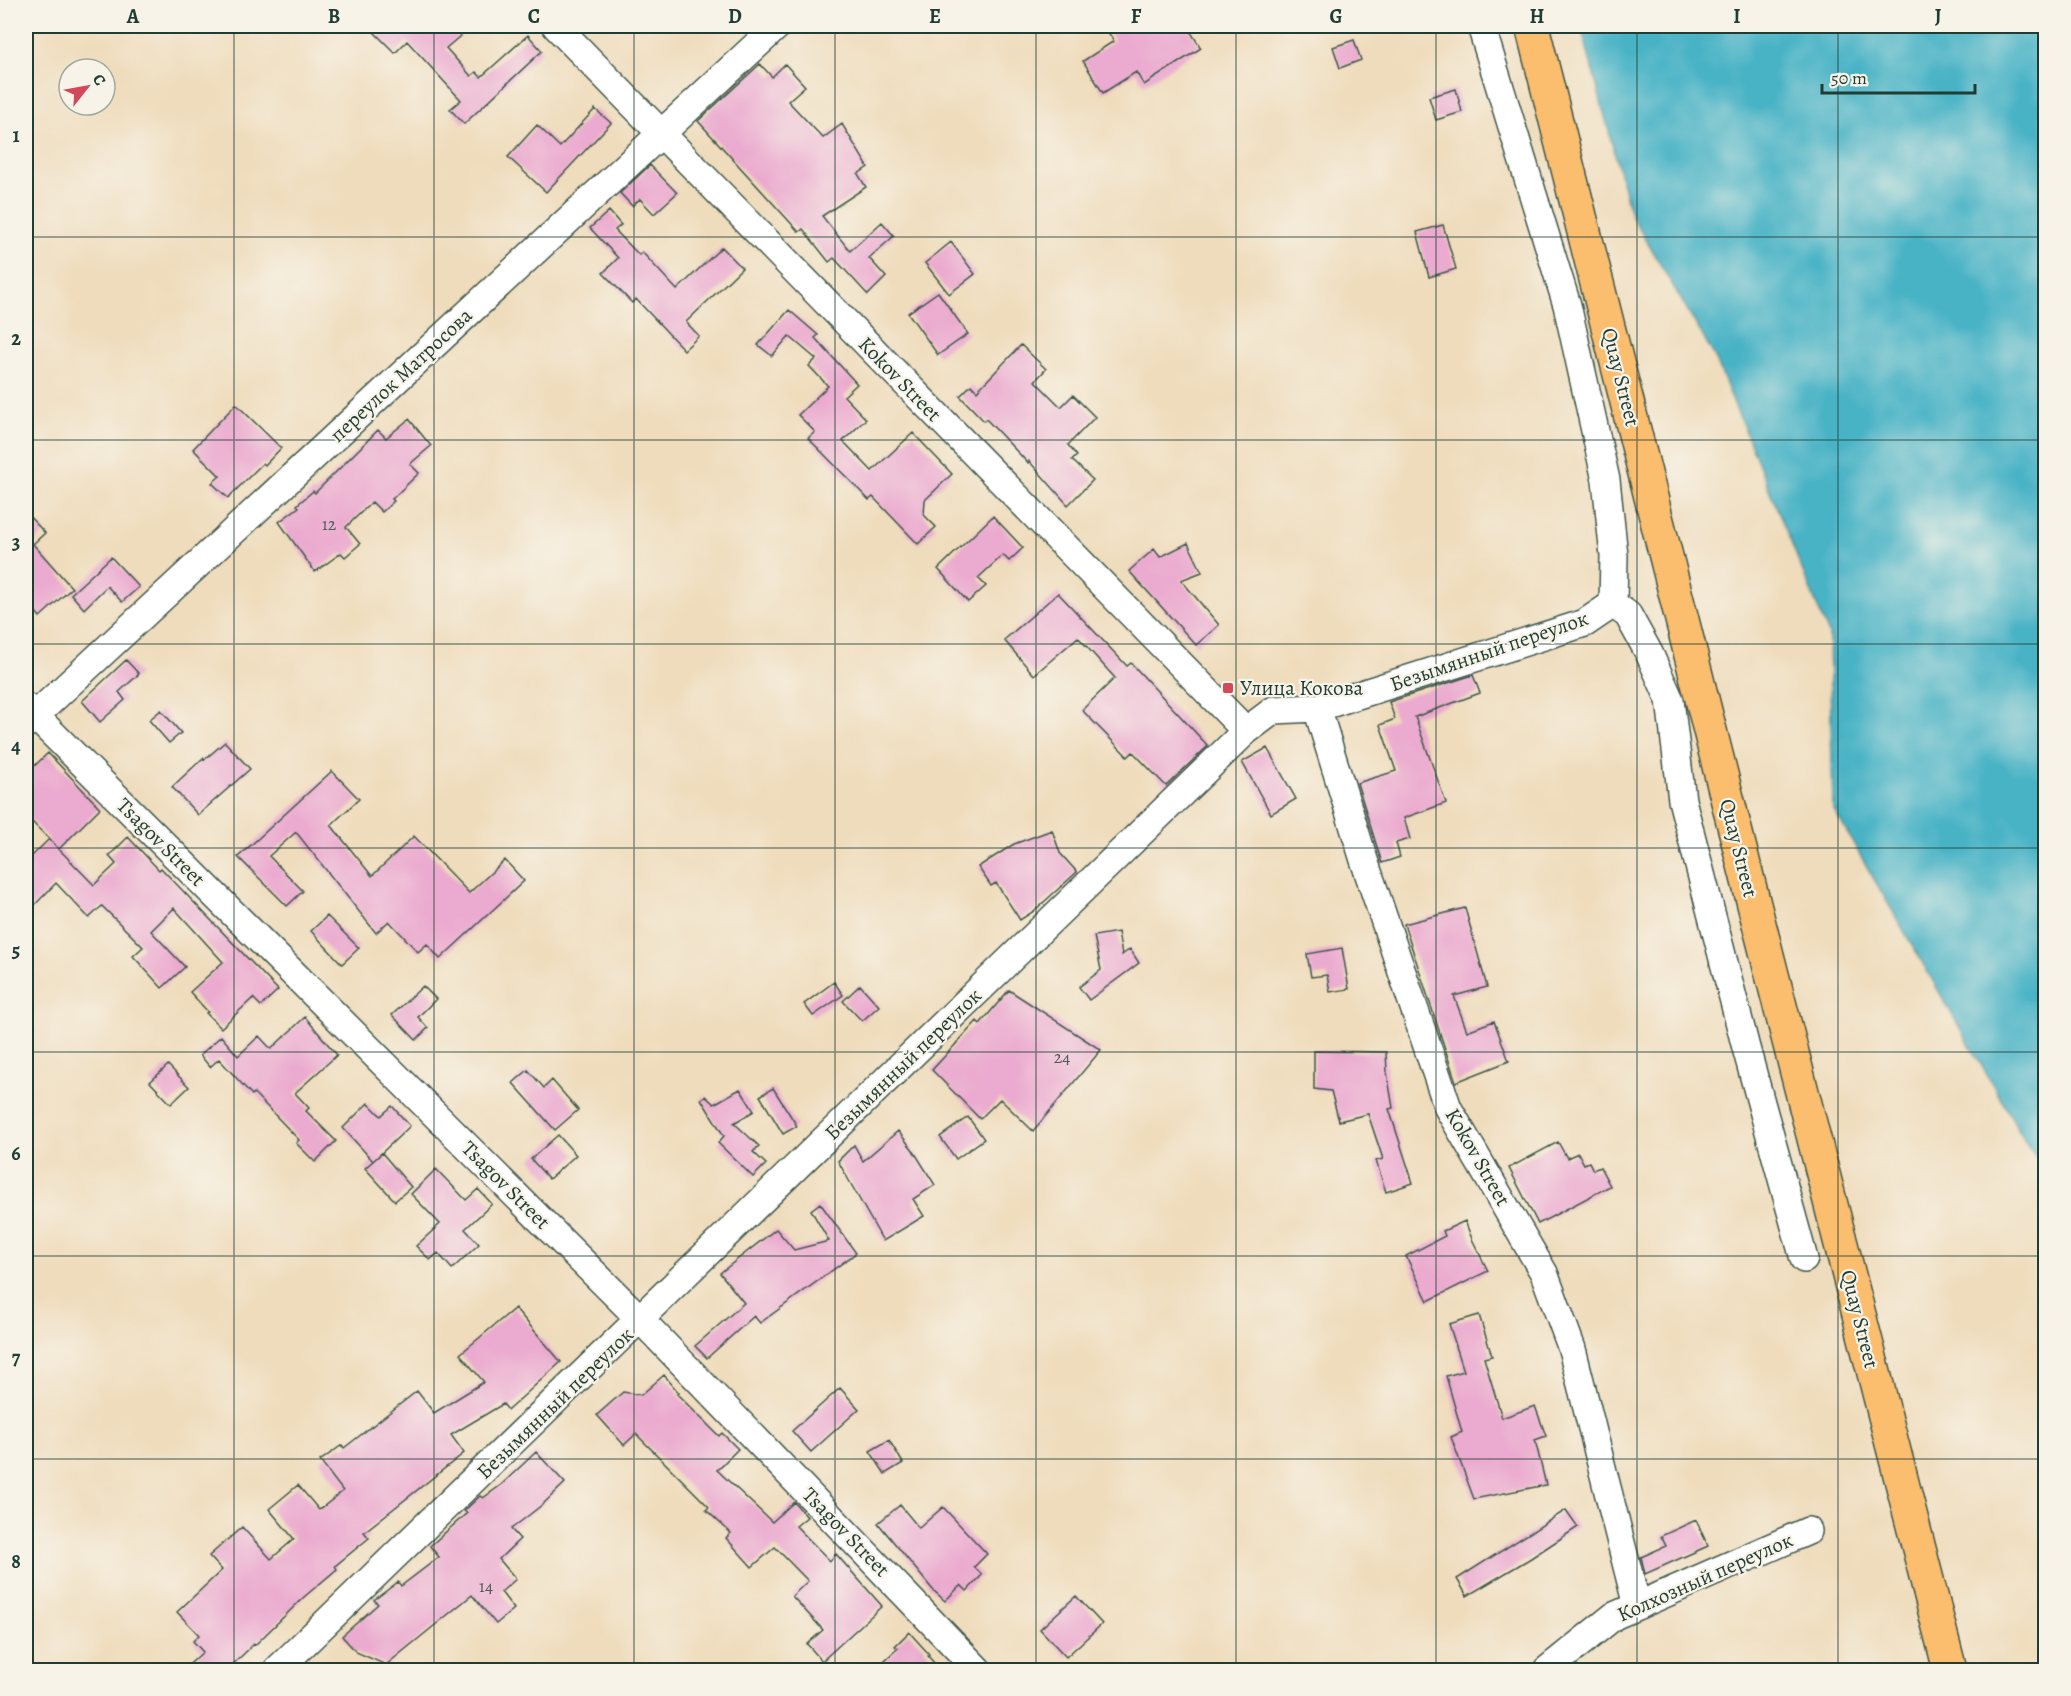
<svg xmlns="http://www.w3.org/2000/svg" width="2071" height="1696" font-family="Alegreya,serif">
	<style>
		.water { fill: #48b3c6; stroke: #34787d; stroke-width: 1.5 }
		.building { fill: #ebaacf }
		.lines { fill: none; stroke-linecap: round; stroke-linejoin: round }
		.minor-casing { stroke: #3e5548; stroke-width: 30 }
		.major-casing { stroke: #3e5548; stroke-width: 36 }
		.minor { stroke: #fff; stroke-width: 27 }
		.major { stroke: #fbbd6e; stroke-width: 33 }
		.grid { fill: none; stroke: #1f3d34; stroke-width: 1.5; stroke-opacity: 0.55 }
		.poi-dot { fill: #d1495b; stroke: #f7f3e8; stroke-width: 2 }
		.labels { text-anchor: middle; stroke-width: 4.5; stroke-linejoin: round; paint-order: stroke }
		.number-label { font-size: 18px; fill: #52585b }
		.street-label { font-size: 21px; fill: #1f3d34; stroke: #f7f3e8 }
		.poi-label { font-size: 21px; fill: #1f3d34; stroke: #f7f3e8; text-anchor: start }
		.neatline { fill: none; stroke: #1f3d34; stroke-width: 2 }
		.grid-label { font-size: 20px; text-anchor: middle; font-weight: bold; fill: #1f3d34 }
	</style>
	<rect width="100%" height="100%" fill="#f7f3e8"/>
	<filter id="ink" filterUnits="userSpaceOnUse"><feTurbulence type="fractalNoise" baseFrequency=".0167" numOctaves="2"/><feDisplacementMap in="SourceGraphic" scale="12" xChannelSelector="R" yChannelSelector="G"/><feConvolveMatrix kernelMatrix="1 2 1 2 8 2 1 2 1" color-interpolation-filters="sRGB"/></filter>
	<filter id="wash" filterUnits="userSpaceOnUse"><feTurbulence type="fractalNoise" baseFrequency=".008" numOctaves="4" result="noise"/><feDisplacementMap in="SourceGraphic" scale="24" xChannelSelector="R" yChannelSelector="G"/><feGaussianBlur stdDeviation="1.35" result="paint"/><feColorMatrix in="noise" values="0 0 0 0 0 0 0 0 0 0 0 0 0 0 0 0 0 1.4 0 .05"/><feComposite in="paint" operator="in"/></filter>
	<g filter="url(#wash)">
		<rect width="100%" height="100%" fill="#efdcbc"/>
		<path class="water" d="M1581,26H2045V1170L2027,1144L1833,808L1829,635L1714,355L1631,215Z"/>
		<g id="blocks">
			<path class="building" d="M368,26H472L446,48L471,76L476,72L481,77L528,35L542,51L464,124L450,109L461,100L407,41L395,53Z
				M1104,26H1187L1201,48L1144,85L1136,72L1103,93L1083,61L1114,41Z
				M1354,40L1361,60L1340,68L1333,47Z
				M760,64L772,77L785,64L805,86L788,101L823,138L842,124L868,167L858,174L866,187L822,216L850,251L882,222L894,236L869,258L886,277L868,295L834,258L829,262L803,229L799,232L698,121Z
				M1456,89L1462,112L1436,120L1429,97Z
				M595,109L611,123L546,192L508,157L537,125L560,147Z
				M650,165L677,193L654,214L640,199L632,206L620,193Z
				M609,211L621,225L615,230L639,255L642,252L677,290L722,247L742,268L686,322L699,336L684,350L636,299L632,303L603,273L618,258L590,228Z
				M1443,225L1456,269L1429,277L1417,232Z
				M951,242L975,274L949,294L925,263Z
				M938,292L968,334L938,355L908,313Z
				M789,310L818,335L815,338L857,384L844,396L866,419L843,441L872,471L913,433L952,474L925,500L924,515L936,527L918,544L873,497L869,500L808,438L815,432L798,415L828,386L809,366L816,359L789,336L772,356L758,345Z
				M1021,345L1046,369L1035,381L1061,407L1073,395L1095,417L1068,445L1077,456L1072,460L1093,480L1068,505L1029,461L1028,463L986,419L984,421L960,396L971,385L977,391Z
				M236,404L281,448L265,465L263,463L228,498L212,483L220,476L193,449Z
				M409,419L431,446L410,464L419,473L392,499L394,501L382,512L372,502L346,527L360,544L345,557L341,553L315,572L279,522L299,507L297,505L313,491L315,493L378,430L386,438Z
				M26,513L45,533L33,544L72,588L40,617L26,600Z
				M993,516L1023,548L1009,561L1003,555L978,578L986,586L968,602L938,569Z
				M1188,543L1202,572L1181,580L1219,625L1196,645L1129,571L1154,549L1160,557Z
				M111,557L139,587L122,602L107,586L84,609L71,594Z
				M1058,593L1127,666L1131,663L1208,746L1166,786L1133,752L1128,757L1082,710L1115,678L1078,637L1034,675L1004,640Z
				M126,660L139,674L119,692L125,700L100,722L82,701Z
				M1473,675L1480,693L1415,717L1446,803L1404,818L1410,839L1396,843L1400,857L1382,863L1357,783L1396,771L1380,725L1395,719L1389,702Z
				M161,710L181,733L169,743L149,720Z
				M225,742L250,769L198,815L172,787L203,758L204,760Z
				M1267,748L1296,799L1271,814L1242,762Z
				M48,753L100,808L59,849L26,816V774Z
				M332,771L359,799L331,825L372,876L414,836L469,893L505,860L524,881L440,959L427,944L418,952L389,921L376,933L296,832L269,856L303,891L287,906L238,857Z
				M1052,830L1060,853L1077,872L1034,911L1020,920L996,883L991,886L978,867L1014,844Z
				M128,837L159,870L161,868L278,990L261,1006L253,998L221,1028L206,1013L208,1012L190,992L223,962L174,908L151,931L185,967L162,988L133,956L143,947L102,906L89,918L56,883L26,914V862L49,839L94,885L116,864L109,856Z
				M1465,908L1487,987L1454,996L1467,1031L1494,1021L1509,1061L1456,1082L1404,924Z
				M327,916L359,948L342,964L311,931Z
				M1118,932L1122,955L1130,949L1139,963L1089,1000L1079,987L1101,970L1094,936Z
				M1342,948L1349,989L1330,992L1327,975L1311,977L1307,954Z
				M834,982L843,995L813,1016L804,1004Z
				M860,985L879,1006L862,1021L843,1001Z
				M423,986L436,999L418,1017L428,1028L416,1040L392,1015Z
				M1009,990L1101,1050L1033,1131L1000,1099L980,1119L932,1070L977,1021L980,1024Z
				M305,1017L337,1055L295,1093L309,1108L306,1111L336,1141L315,1162L296,1143L299,1140L254,1093L252,1095L219,1059L210,1067L200,1055L221,1036L238,1056L259,1036L271,1049Z
				M1314,1051L1386,1052L1387,1072L1393,1108L1389,1109L1413,1183L1386,1192L1376,1161L1383,1159L1368,1114L1339,1121L1331,1091L1314,1089Z
				M168,1065L189,1087L171,1104L150,1082Z
				M528,1070L544,1088L552,1080L578,1110L555,1130L513,1083Z
				M773,1088L797,1126L783,1134L760,1096Z
				M740,1089L754,1111L734,1123L759,1146L753,1152L766,1164L753,1177L718,1143L724,1136L701,1099L705,1096L714,1104Z
				M368,1103L381,1116L392,1106L410,1126L373,1161L343,1128Z
				M968,1117L984,1139L956,1159L940,1137Z
				M898,1131L913,1150L935,1185L913,1199L924,1216L883,1241L838,1161L854,1145L863,1161Z
				M558,1135L576,1155L549,1179L531,1159Z
				M1558,1142L1567,1158L1578,1153L1584,1164L1589,1162L1593,1170L1600,1167L1610,1186L1538,1224L1509,1168Z
				M382,1153L411,1187L395,1201L365,1168Z
				M436,1169L466,1200L478,1189L492,1204L465,1229L479,1244L452,1269L438,1253L430,1260L416,1246L440,1224L411,1194Z
				M820,1203L856,1253L760,1323L754,1316L707,1358L695,1346L744,1303L720,1273L776,1229L794,1250L829,1241L811,1210Z
				M1465,1221L1472,1239L1488,1271L1428,1301L1406,1256L1445,1236L1443,1231Z
				M515,1308L561,1362L508,1410L503,1404L451,1435L464,1453L364,1532L369,1538L335,1566L337,1569L304,1597L255,1645L254,1644L226,1671H182L203,1652L193,1641L199,1635L177,1612L222,1570L209,1556L242,1527L271,1559L294,1539L269,1509L298,1485L319,1510L343,1491L320,1461L342,1445L344,1448L417,1391L434,1413L484,1382L460,1354Z
				M1479,1315L1492,1356L1484,1358L1502,1418L1535,1406L1546,1436L1535,1440L1546,1485L1474,1499L1451,1437L1462,1432L1446,1376L1464,1371L1449,1324Z
				M664,1375L679,1393L677,1394L719,1436L722,1433L738,1449L717,1470L772,1522L794,1502L807,1517L796,1526L830,1561L836,1554L882,1606L822,1661L807,1644L823,1630L792,1596L808,1581L775,1547L752,1567L726,1538L731,1533L706,1510L709,1507L636,1434L624,1445L597,1415L623,1392L641,1395Z
				M840,1388L859,1409L811,1452L792,1431Z
				M889,1440L903,1463L885,1474L870,1451Z
				M536,1452L565,1483L542,1505L511,1529L520,1539L499,1559L516,1579L501,1592L514,1609L496,1624L472,1595L386,1665L356,1652L342,1636L378,1604L374,1600L398,1582L401,1586L439,1557L430,1546L467,1513L464,1511L480,1496L483,1498L501,1485Z
				M900,1505L919,1528L943,1507L987,1554L974,1567L982,1575L967,1591L961,1585L945,1601L933,1590L878,1523Z
				M1566,1510L1578,1527L1531,1558L1467,1596L1457,1579Z
				M1696,1520L1708,1546L1645,1574L1641,1557L1666,1546L1661,1536Z
				M1076,1596L1102,1624L1066,1657L1040,1629Z
				M909,1632L929,1654L928,1656L941,1671H873L898,1648L895,1646Z"/>
		</g>
	</g>
	<g filter="url(#ink)">
		<use href="#blocks" fill-opacity="0" stroke="#3e5548" stroke-width="1.5"/>
		<g class="lines">
			<defs>
				<path id="minor" d="M556,26L1246,731
					M1481,26L1567,305L1606,480L1614,556L1613,604L1628,615L1649,653L1670,700L1682,800L1746,1048L1804,1259
					M26,707L641,1320L978,1670
					M1317,708L1364,860L1448,1108L1544,1273L1572,1349L1637,1606
					M26,724L777,26
					M277,1670L1246,731L1274,710L1317,708L1585,623L1613,604
					M1547,1670L1614,1616L1808,1531"/>
				<path id="major" d="M1532,26L1747,877L1950,1670"/>
			</defs>
			<use href="#minor" class="minor-casing"/>
			<use href="#major" class="major-casing"/>
			<use href="#minor" class="minor"/>
			<use href="#major" class="major"/>
		</g>
	</g>
	<path class="grid" d="M234,26V1670M434,26V1670M634,26V1670M835,26V1670M1036,26V1670M1236,26V1670M1436,26V1670M1637,26V1670M1838,26V1670M26,237H2046M26,440H2046M26,644H2046M26,848H2046M26,1052H2046M26,1256H2046M26,1459H2046"/>
	<rect class="poi-dot" x="1222" y="682" width="12" height="12" rx="3"/>
	<g class="labels">
		<g class="number-label">
			<text x="329" y="530">12</text>
			<text x="1062" y="1063">24</text>
			<text x="486" y="1592">14</text>
		</g>
		<g class="street-label">
			<text transform="translate(401 375) rotate(-43)" y="7">переулок Матросова</text>
			<text transform="translate(1621 377) rotate(76)" y="7">Quay Street</text>
			<text transform="translate(900 379) rotate(46)" y="7">Kokov Street</text>
			<text transform="translate(1489 651) rotate(-19)" y="7">Безымянный переулок</text>
			<text transform="translate(161 842) rotate(45)" y="7">Tsagov Street</text>
			<text transform="translate(1739 848) rotate(76)" y="7">Quay Street</text>
			<text transform="translate(903 1064) rotate(-44)" y="7">Безымянный переулок</text>
			<text transform="translate(1478 1157) rotate(60)" y="7">Kokov Street</text>
			<text transform="translate(506 1185) rotate(45)" y="7">Tsagov Street</text>
			<text transform="translate(1860 1319) rotate(76)" y="7">Quay Street</text>
			<text transform="translate(555 1403) rotate(-44)" y="7">Безымянный переулок</text>
			<text transform="translate(846 1532) rotate(46)" y="7">Tsagov Street</text>
			<text transform="translate(1705 1577) rotate(-24)" y="7">Колхозный переулок</text>
		</g>
		<g class="poi-label">
			<text x="1240" y="695">Улица Кокова</text>
		</g>
	</g>
	<rect width="2071" height="1696" fill="none" stroke="#f7f3e8" stroke-width="66"/>
	<g transform="translate(87 87) rotate(59)"><circle r="28" fill="#f7f3e8" stroke="#a1aaa0" stroke-width="1.5"/>
	<path d="M0-4.5L10 22L0 15L-10 22Z" fill="#d1495b"/>
	<text y="-9" font-size="16" font-weight="bold" text-anchor="middle" fill="#1f3d34">С</text>
	</g>
	<path d="M1822 84v9h153v-9" fill="none" stroke="#1f3d34" stroke-width="3"/>
	<text x="1831" y="84" font-size="18" fill="#1f3d34" stroke="#f7f3e8" stroke-width="4.5" paint-order="stroke">50 m</text>
	<rect x="33" y="33" width="2005" height="1630" class="neatline"/>
	<g class="grid-label">
		<text x="133" y="23">A</text>
		<text x="334" y="23">B</text>
		<text x="534" y="23">C</text>
		<text x="735" y="23">D</text>
		<text x="935" y="23">E</text>
		<text x="1136" y="23">F</text>
		<text x="1336" y="23">G</text>
		<text x="1537" y="23">H</text>
		<text x="1737" y="23">I</text>
		<text x="1938" y="23">J</text>
		<text x="16" y="142">1</text>
		<text x="16" y="345">2</text>
		<text x="16" y="549">3</text>
		<text x="16" y="753">4</text>
		<text x="16" y="957">5</text>
		<text x="16" y="1160">6</text>
		<text x="16" y="1364">7</text>
		<text x="16" y="1568">8</text>
	</g>
</svg>
